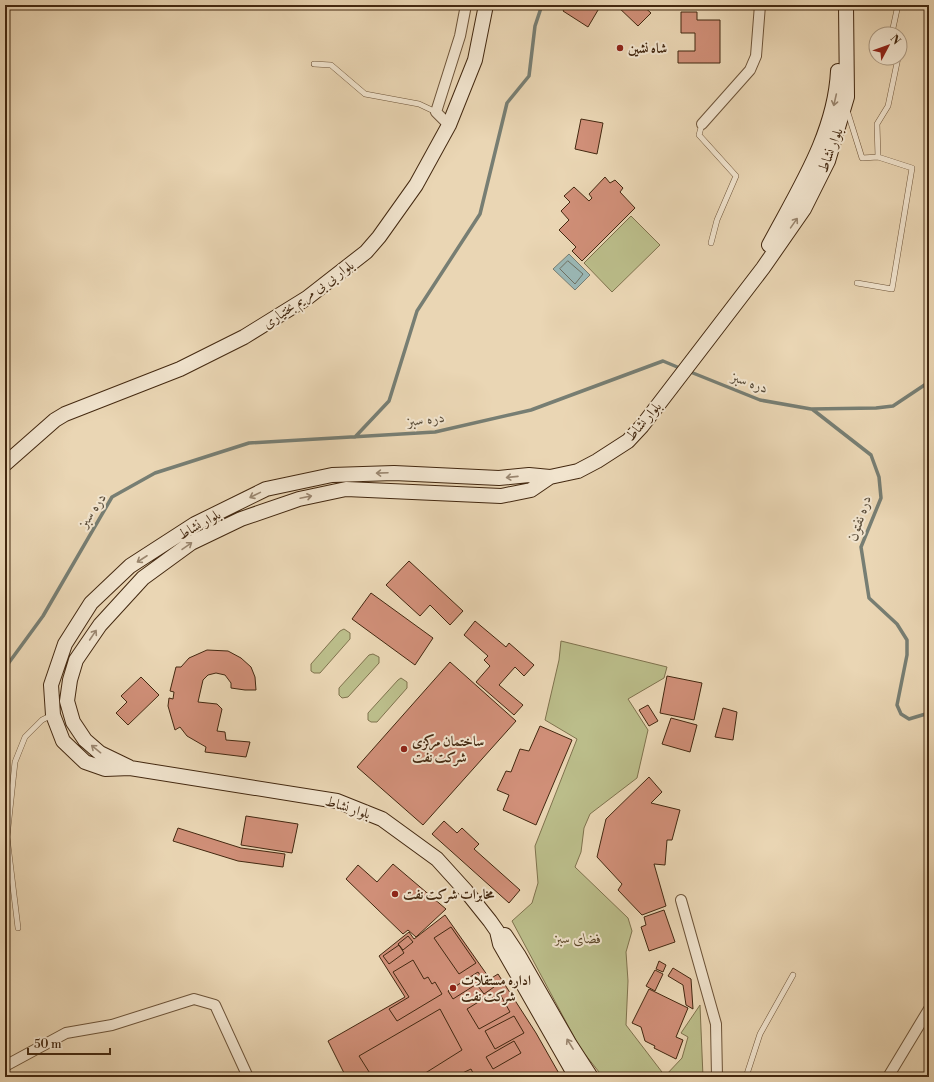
<svg xmlns="http://www.w3.org/2000/svg" width="934" height="1082" font-family="'Libre Bodoni',Amiri,serif">
	<style>
		.green { fill: #bbbd8a; stroke: #7f724d }
		.water { fill: #9ab7b5; stroke: #777e73 }
		.lines { fill: none; stroke-linecap: round; stroke-linejoin: round }
		.shore { stroke: #6e7062; stroke-width: 1 }
		.stream { stroke: #777e73; stroke-width: 3.5 }
		.building { fill: #d08f78; stroke: #432810 }
		.service-casing { stroke: #6d5439; stroke-width: 6 }
		.minor-casing { stroke: #6d5439; stroke-width: 12 }
		.secondary-casing { stroke: #432810; stroke-width: 16 }
		.service { stroke: #f1e4ce; stroke-width: 5 }
		.minor { stroke: #f1e4ce; stroke-width: 10 }
		.secondary { stroke: #f1e4ce; stroke-width: 14 }
		.oneway { stroke: #9a866f }
		.poi-dot { fill: #8f2418; stroke: #f1e4ce; stroke-width: 1.5 }
		.labels { text-anchor: middle; stroke-width: 4; stroke-linejoin: round; paint-order: stroke }
		.poi-label { font-size: 14px; font-weight: bold; fill: #432810; stroke: #f1e4ce; text-anchor: start }
		.street-label { font-size: 14px; fill: #432810; stroke: #f1e4ce }
		.park-label { font-size: 14px; font-style: italic; fill: #5b4628; stroke: #f1e4ce }
		.water-label { font-size: 15px; font-style: italic; fill: #594c39; stroke: #f1e4ce }
	</style>
	<rect width="100%" height="100%" fill="#ead6b4"/>
	<filter id="stains"><feTurbulence type="fractalNoise" baseFrequency=".005" numOctaves="4"/><feColorMatrix values="0 0 0 0 .2 0 0 0 0 .09 0 0 0 0 .02 0 0 0 .5 -.17"/></filter>
	<radialGradient id="worn" r=".72"><stop offset=".6" stop-color="#630" stop-opacity="0"/><stop offset="1" stop-color="#630" stop-opacity=".3"/></radialGradient>
	<path class="green" d="M631,216L660,245L612,292L584,263Z
		M344,629L350,633V639L320,673H314L311,671V664L340,631Z
		M561,641L667,667L664,678L628,699L648,730L637,778L590,814L584,828L581,852L575,867L628,918L632,931L626,952L628,981L626,1025L665,1076L682,1058L688,1037L681,1033L700,1005L703,1077H603L580,1048L512,921L532,903L538,883L535,846L577,739L545,720L559,660Z
		M373,654L379,657V663L348,697L342,698L339,695V688L369,655Z
		M401,678L407,682V688L377,722H371L368,720V713L398,680Z"/>
	<path class="water" d="M569,254L590,275L575,290L553,269Z"/>
	<g class="lines">
		<path class="shore" d="M568,261L583,274L575,284L560,269Z"/>
		<path class="stream" d="M688,371L760,400L811,409L876,408L893,406L929,382
			M812,409L871,455L879,477L881,498L861,547L869,598L897,624L907,640V655L897,705L901,714L909,719L929,713
			M355,437L389,401L417,311L480,214L507,103L529,76L535,26L542,5
			M5,668L43,616L112,497L155,473L249,443L435,432L531,410L663,361L682,369"/>
	</g>
	<path class="building" d="M567,5H601L588,27L563,11Z
		M616,5H642L651,13L638,26Z
		M681,12H697V20H720V63H678V51H695V33H681Z
		M581,119L603,123L597,154L575,149Z
		M605,177L610,183L615,180L623,188L620,192L635,208L582,261L572,251L576,247L559,230L569,220L561,211L570,202L564,196L574,187L589,201L592,198L589,194Z
		M409,561L463,611L450,625L430,605L420,616L386,585Z
		M371,593L433,638L415,665L352,619Z
		M475,621L506,647L509,643L534,665L524,676L515,667L499,685L523,705L514,715L476,682L490,666L484,660L488,656L464,635Z
		M207,650L228,651L241,658L251,667L255,677L256,690H245L231,688V683L225,675L216,673L208,675L203,680L198,702L217,704L222,709L217,731L225,732L226,740L250,742L246,757L205,752L206,747L187,736L180,727L175,730L168,706L169,698L173,699L174,692L170,691L176,667H181L189,658Z
		M450,662L516,721L423,825L357,767Z
		M667,676L702,683L694,720L660,713Z
		M141,677L159,695L128,725L116,713L127,702L121,696Z
		M648,705L658,721L649,726L639,710Z
		M723,708L737,712L733,740L715,737Z
		M671,718L697,725L690,752L662,744Z
		M540,726L572,740L536,825L503,810L509,795L497,790L506,771L511,772L520,749L529,751Z
		M649,777L662,792L651,803L680,810L672,840H667L665,865L654,864L666,906L642,915L618,890L622,884L597,857L606,819Z
		M246,816L298,824L292,853L241,845Z
		M444,821L457,833L462,828L479,844L474,849L520,890L509,903L432,834Z
		M178,828L241,848L285,854L283,867L238,861L173,841Z
		M393,864L446,909L416,937L408,930L403,934L346,879L358,865L377,882Z
		M664,910L675,942L649,951L641,927L646,925L644,917Z
		M445,915L490,979L498,974L536,1033L561,1077H346L328,1041L405,997L379,956L409,932L414,939Z
		M451,927L476,963L459,974L434,938Z
		M408,936L413,942L403,950L398,944Z
		M399,945L404,953L389,964L383,956Z
		M413,960L424,979L428,977L432,984L435,982L442,994L397,1021L389,1009L409,997L393,972Z
		M659,961L666,965L663,972L656,969Z
		M673,968L691,979L693,1009L686,1005L683,985L668,976Z
		M655,970L663,974L655,991L646,986Z
		M478,972L483,980L453,999L448,991Z
		M488,979L494,987L484,994L478,986Z
		M649,989L688,1008L676,1037L683,1040L676,1059L654,1048L655,1046L645,1041L641,1027L632,1023Z
		M500,994L510,1012L479,1029L467,1009L485,998L487,1001Z
		M440,1009L462,1050L419,1077H369L371,1075L359,1056Z
		M514,1016L524,1033L495,1049L485,1031Z
		M514,1041L521,1053L493,1069L486,1057Z
		M471,1069L475,1077H454Z"/>
	<g class="lines">
		<defs>
			<path id="service" d="M894,34L893,28L898,5
				M314,64L331,65L365,94L419,104L436,112
				M847,110L862,158L878,157L912,168L892,289L857,283
				M702,124L699,135L736,176L717,220L711,243
				M878,157L877,124L888,106L898,58
				M18,928L7,837L15,762L25,737L42,720L52,715
				M746,1077L760,1034L793,975"/>
			<path id="minor" d="M702,124L750,70L756,56L760,5
				M449,125L436,112L460,36L466,5
				M681,900L716,1024L717,1077
				M5,1066L66,1033L112,1025L194,999L215,1005L248,1077
				M888,1077L929,1009"/>
			<path id="secondary" d="M769,245C798,190 835,134 838,71
				M5,464L55,420L65,414L180,369L244,337L307,298L366,252L379,237L416,185L449,125L475,60L486,5
				M129,767L100,753L85,740L73,722L67,701L70,680L76,660L100,625L143,578L191,543L241,519L299,499L346,489L501,496L531,490L550,477
				M505,935L519,956L569,1043L591,1077
				M576,1077L500,944L497,931L490,921L466,891L437,859L382,819L337,801L130,768L105,769L85,762L63,741L53,715L51,685L65,644L91,603L130,566L195,524L266,489L332,475L394,473L499,478L529,475L550,477L578,471L597,461L628,441L642,426L763,268L804,209L828,161L847,97L846,5"/>
		</defs>
		<use href="#service" class="service-casing"/>
		<use href="#minor" class="minor-casing"/>
		<use href="#secondary" class="secondary-casing"/>
		<use href="#service" class="service"/>
		<use href="#minor" class="minor"/>
		<use href="#secondary" class="secondary"/>
	</g>
	<defs><path id="oneway-shaft" d="M-6 0H5M1.5-3L5.5 0L1.5 3" fill="none" stroke-width="1.6" stroke-linecap="round" stroke-linejoin="round"/></defs>
	<g class="oneway">
		<use href="#oneway-shaft" transform="translate(835 100) rotate(103)"/>
		<use href="#oneway-shaft" transform="translate(794 223) rotate(-55)"/>
		<use href="#oneway-shaft" transform="translate(382 473) rotate(178)"/>
		<use href="#oneway-shaft" transform="translate(512 477) rotate(174)"/>
		<use href="#oneway-shaft" transform="translate(255 495) rotate(154)"/>
		<use href="#oneway-shaft" transform="translate(306 497) rotate(-12)"/>
		<use href="#oneway-shaft" transform="translate(187 546) rotate(-35)"/>
		<use href="#oneway-shaft" transform="translate(142 559) rotate(147)"/>
		<use href="#oneway-shaft" transform="translate(93 635) rotate(-56)"/>
		<use href="#oneway-shaft" transform="translate(96 749) rotate(-141)"/>
		<use href="#oneway-shaft" transform="translate(570 1044) rotate(-122)"/>
	</g>
	<g class="poi-dot">
		<circle cx="620" cy="48" r="4"/>
		<circle cx="404" cy="749" r="4"/>
		<circle cx="395" cy="894" r="4"/>
		<circle cx="453" cy="988" r="4"/>
	</g>
	<g class="labels">
		<g class="poi-label">
			<text x="628" y="53">شاه نشین</text>
			<text x="412" y="746">ساختمان مرکزی<tspan x="412" dy="16">شرکت نفت</tspan></text>
			<text x="403" y="899">مخابرات شرکت نفت</text>
			<text x="461" y="985">اداره مستقلات<tspan x="461" dy="16">شرکت نفت</tspan></text>
		</g>
		<g class="street-label">
			<text transform="translate(830 150) rotate(-69)" y="5">بلوار نشاط</text>
			<text transform="translate(308 294) rotate(-35)" y="5">بلوار بی بی مریم بختیاری</text>
			<text transform="translate(643 421) rotate(-49)" y="5">بلوار نشاط</text>
			<text transform="translate(199 524) rotate(-29)" y="5">بلوار نشاط</text>
			<text transform="translate(348 807) rotate(18)" y="5">بلوار نشاط</text>
		</g>
		<g class="park-label">
			<text x="578" y="943">فضای سبز</text>
		</g>
		<g class="water-label">
			<text transform="translate(750 382) rotate(20)" y="5">دره سبز</text>
			<text transform="translate(426 419) rotate(-7)" y="5">دره سبز</text>
			<text transform="translate(92 510) rotate(-57)" y="5">دره سبز</text>
			<text transform="translate(859 518) rotate(-72)" y="5">دره نفتون</text>
		</g>
	</g>
	<rect width="934" height="1082" fill="none" stroke="#ead6b4" stroke-width="20"/>
	<rect x="6" y="6" width="922" height="1070" fill="none" stroke="#432810" stroke-width="2"/>
	<rect x="10" y="10" width="914" height="1062" fill="none" stroke="#432810"/>
	<g transform="translate(888 46) rotate(49)"><circle r="19" fill="#f1e4ce" stroke="#ab9982"/>
	<path d="M0-3L7 15L0 10L-7 15Z" fill="#8f2418"/>
	<text y="-6" font-size="11" font-weight="bold" text-anchor="middle" fill="#432810">N</text>
	</g>
	<path d="M28 1048v6h82v-6" fill="none" stroke="#432810" stroke-width="2"/>
	<text x="34" y="1048" font-size="12" fill="#432810" stroke="#f1e4ce" stroke-width="3" paint-order="stroke">50 m</text>
	<rect width="100%" height="100%" filter="url(#stains)"/>
	<rect width="100%" height="100%" fill="url(#worn)"/>
</svg>
